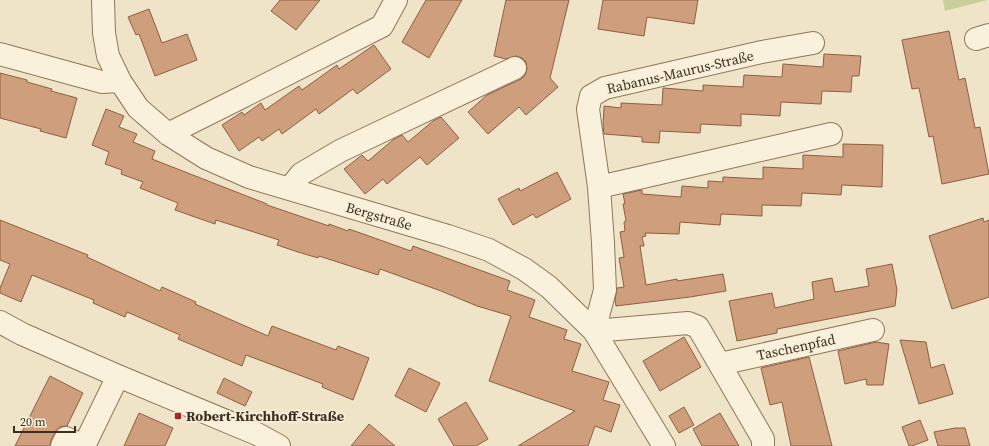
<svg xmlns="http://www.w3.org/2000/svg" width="989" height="446" font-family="'Source Serif 4',serif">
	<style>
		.green { fill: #c9cf9b }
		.building { fill: #cf9f7d; stroke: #8d5f41 }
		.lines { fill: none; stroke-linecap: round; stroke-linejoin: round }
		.minor-casing { stroke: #8d765c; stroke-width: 24 }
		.minor { stroke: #faf1dc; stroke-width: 22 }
		.poi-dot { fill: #9e2a2b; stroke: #f7eed8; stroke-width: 1.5 }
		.labels { text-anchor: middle; stroke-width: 3.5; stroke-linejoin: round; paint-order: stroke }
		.street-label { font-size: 14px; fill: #3d2e20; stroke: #f7eed8 }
		.poi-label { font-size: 14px; font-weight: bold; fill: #3d2e20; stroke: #f7eed8; text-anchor: start }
	</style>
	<rect width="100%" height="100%" fill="#f0e4c8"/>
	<path class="green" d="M943,0H988L945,11Z"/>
	<path class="building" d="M280,0H320L296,30L271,11Z
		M426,0H462L429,58L402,42Z
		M506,0H569L550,78L558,87L526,115L519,107L488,134L468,112L487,95L521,79L525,75L527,69L526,62L522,58L516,56L506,59L494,56Z
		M603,0H698L694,24L647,17L644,36L598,29Z
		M149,9L162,43L187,34L197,60L155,76L139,34L136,35L128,17Z
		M949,31L959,80L965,78L975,128L980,127L989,174L942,184L933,136L929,137L919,88L912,89L902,40Z
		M374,45L391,69L357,94L353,89L319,114L316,109L282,134L279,129L262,141L259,137L239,151L222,125L242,112L244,115L261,103L265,110L299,86L302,90L337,65L339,69Z
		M824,54L861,56L859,76H852L851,92L822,91L821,104L781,102L780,116L741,114V126L701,124L700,133L660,131L659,143L642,142V137L604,134L603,126L604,106L621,108V103L662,105L663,88L703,91V85L743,87L744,75L782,77L783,64L823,67Z
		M0,73L27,80V82L52,89L51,91L77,98L66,138L40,131L41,129L0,118Z
		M106,109L124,116L119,127L137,134L133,142L155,151L152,159L267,204V205L329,226V224L348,231L349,229L411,251L413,246L510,281L507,290L535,300L529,317L567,330L564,339L581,344L572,371L609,382L603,400L620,405L611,432L595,426L588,446H518L575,411L489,381L511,316L477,306L441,291L380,269L378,275L319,256L318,258L298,252L277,245L279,240L216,220L215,224L175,210L178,203L140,188L143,182L121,174L122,170L105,164L109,152L92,145Z
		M441,117L459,138L427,165L420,157L387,184L383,179L365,194L344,169L362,155L368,161L394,139L402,135L408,142L433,121Z
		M843,144L883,145L882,187L842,185L841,195L802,193L801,206L762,205V216L721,214L720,225L680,222L679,234L645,233L646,236L642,237L644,246H640L646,285L677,279V281L723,274L726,291L690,297L616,306L615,300L617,288L624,287L619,258L624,257L620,232L625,231L624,222L626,221L623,204H625L623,194L642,190V194L681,197L682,186L708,188V181L723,182V177L763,179V167L803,169V155L843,157Z
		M557,172L571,199L536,218L533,214L513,225L498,199L519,188L520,191Z
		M983,218L984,222L989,220V297L952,309L929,236Z
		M0,220L88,255L87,257L160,291L162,287L196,302L195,304L268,336L272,326L336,350L338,346L369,358L353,400L322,387L323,384L246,355L242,366L178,339L180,335L127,312L125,317L93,303L94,300L32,275L21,302L0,293V288L10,264L0,260Z
		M892,264L897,290L895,306L777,329V333L737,341L729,301L772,293L775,308L814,299L812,282L832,278L835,292L869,286L866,269Z
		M684,337L701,367L660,391L643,361Z
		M900,340L926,342L931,368L944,364L953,394L919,404Z
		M876,342L889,344L883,385H867L866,379L845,384L838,351Z
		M809,357L832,446H791L782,402L770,405L761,368Z
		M409,368L440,383L426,412L395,396Z
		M50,376L83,393L67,426H65L59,427L55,432L51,440L50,446H15Z
		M224,378L252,392L245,406L217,393Z
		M466,402L488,439L476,446H454L438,419Z
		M684,407L694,425L679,433L669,416Z
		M139,413L173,428L165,446H124Z
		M720,413L739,446H702L693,429Z
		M920,420L928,440L912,446H909L902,427Z
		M369,424L395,446H351Z
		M955,428H965L970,446H938L934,432Z"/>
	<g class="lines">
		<defs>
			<path id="minor" d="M103,0L104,33L108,56L120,81L138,108L168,134L206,158L249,177L448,236L489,250L524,269L549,287L594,331L664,446
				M976,39L989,35
				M0,54L102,82L120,81
				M168,134L242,97L382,26L396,0
				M599,187L831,134
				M289,189L301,174L340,151L515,68
				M0,322L22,334L118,376L257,434L279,446
				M720,364L873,330
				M62,446L66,438L83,446
				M84,446L118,376
				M763,446V439L698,327L688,323L594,331L605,290L603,243L599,187L588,109L591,96L605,88L762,52L813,43"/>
		</defs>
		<use href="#minor" class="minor-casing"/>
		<use href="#minor" class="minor"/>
	</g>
	<rect class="poi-dot" x="174" y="412" width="8" height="8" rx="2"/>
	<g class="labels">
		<g class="street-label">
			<text transform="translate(680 72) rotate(-13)" y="5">Rabanus-Maurus-Straße</text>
			<text transform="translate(379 216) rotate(16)" y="5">Bergstraße</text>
			<text transform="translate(796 347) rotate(-12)" y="5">Taschenpfad</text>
		</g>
		<g class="poi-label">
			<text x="186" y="421">Robert-Kirchhoff-Straße</text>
		</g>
	</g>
	<path d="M14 426v6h61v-6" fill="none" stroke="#3d2e20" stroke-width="2"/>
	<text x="20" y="426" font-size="12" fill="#3d2e20" stroke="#f7eed8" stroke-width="3" paint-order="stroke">20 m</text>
</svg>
